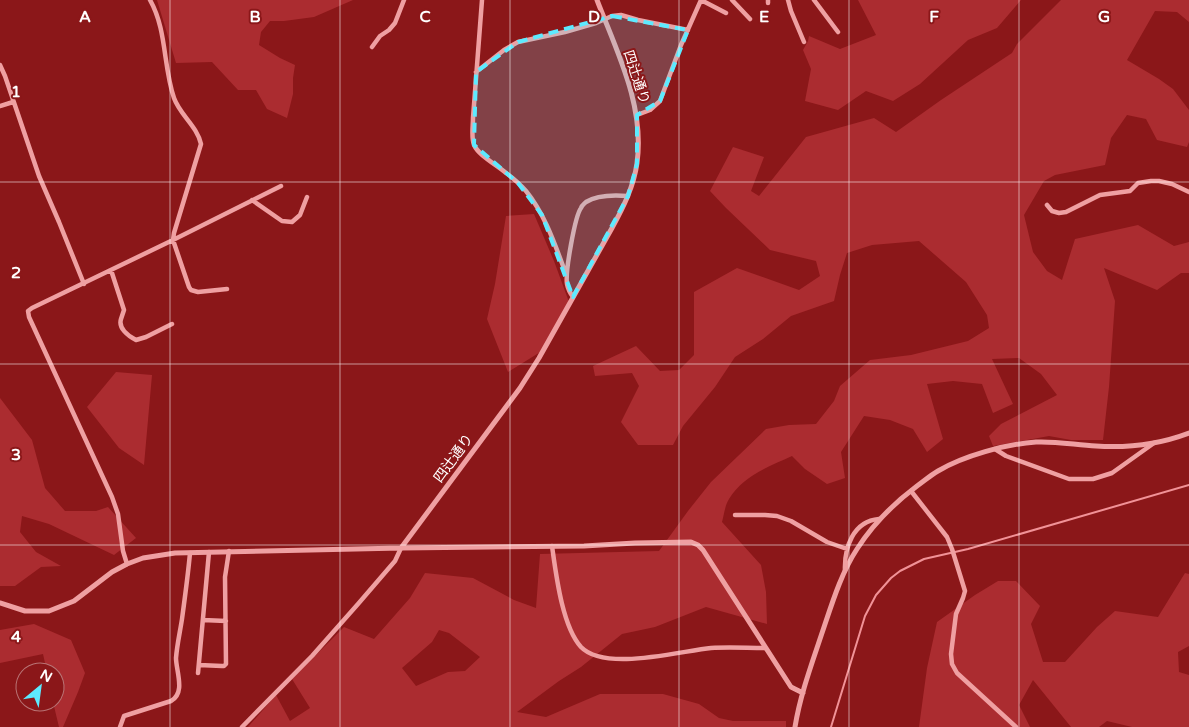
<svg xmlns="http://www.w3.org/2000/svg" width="1189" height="727" font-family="'Varela Round','Noto Sans JP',sans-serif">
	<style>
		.green { fill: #ab2c30; fill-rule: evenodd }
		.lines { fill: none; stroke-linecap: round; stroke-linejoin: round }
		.stream { stroke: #f19297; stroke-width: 2 }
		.minor { stroke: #efa0a2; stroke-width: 4.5 }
		.tertiary { stroke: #efa0a2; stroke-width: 5 }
		.marked { fill: #5deaff; fill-opacity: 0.2; stroke: #5deaff; stroke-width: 4; stroke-dasharray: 10 6; stroke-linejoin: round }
		.grid { fill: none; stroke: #fff; stroke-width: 1; stroke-opacity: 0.55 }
		.labels { text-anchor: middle; stroke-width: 4; stroke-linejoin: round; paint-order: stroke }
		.street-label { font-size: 14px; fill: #fff; stroke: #8b1719 }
		.grid-label { font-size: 16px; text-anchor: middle; font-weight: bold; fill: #fff; stroke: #8b1719; stroke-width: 4; stroke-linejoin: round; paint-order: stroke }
	</style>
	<rect width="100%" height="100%" fill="#8b1719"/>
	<path class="green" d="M157,0H353L314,17L284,21H270L261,32L259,45L280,58L295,65L293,78V94L287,118L267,109L256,90H238L212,62L176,63Z
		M858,0H1021L997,28L968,40L920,84L893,101L866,91L838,110L805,101L811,69L803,50L808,41L809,36L840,49L876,35Z
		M1061,0H1189V22L1177,12L1155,11L1127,60L1159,79L1173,89L1189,110V142L1187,147L1157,140L1146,119L1127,115L1111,138L1105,165L1055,175L1044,181L1024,215L1033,252L1047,271L1062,280L1075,239L1138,225L1174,246L1189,242V273H1181L1157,290L1104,268L1115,301L1109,387L1103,440H1071L1049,436L993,446L989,436L1001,424L1057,395L1041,374L1019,358L992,359L1013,404L993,413L982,384L953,381L927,384L943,439L927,452L913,429L890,420L864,416L841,452L845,478L827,484L805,469L792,456C768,467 743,476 729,499C725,505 724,515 722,522L761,565L766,592L767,624L706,607L655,627L622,634L581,667L559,681L517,712L546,717L600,694H663L699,704L719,718L733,721H786V727H248L276,695L290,721L310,708L292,679L344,627L374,639L410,598L425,573L473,578L514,600L536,608L540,554L659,551L688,511L711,482L766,429L789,425L816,424L834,401L840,386L870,360L911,355L968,341L989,328L987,315L966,282L919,241L872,245L847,253L840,275L834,301L791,316L763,339L735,357L715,387L683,426L673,445H638L621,422L639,386L632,373L595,376L593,366L636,346L660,371L679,370L694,355V292L737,268L799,290L820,276L816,261L770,250L726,208L710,191L733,147L764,157L751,191L759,196L806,137L874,118L896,132L941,100L1012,53L1017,44ZM439,630L449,633L480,657L465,671L448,672L416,686L402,668L432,642Z
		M534,214L554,261L569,302L542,351L508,372L487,319L495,284L506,216Z
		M116,372L152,375L144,465L119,448L87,407Z
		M0,398L32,440L45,488L65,511H96L108,507L136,538L114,555L49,524L22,516L20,532L36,552L61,566L41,567L15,586H0Z
		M1185,573L1189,574V646L1178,652L1179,672L1189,675V727H1132L1107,721L1099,727H1071L1033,680L1019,705L1030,727H919L927,668L937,622L975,595L998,581H1016L1040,606L1031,624L1043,662H1065L1097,627L1115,611L1158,617Z
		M34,624L71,640L85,673L78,692L63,727H59L53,702H55V672H47L43,654L0,663V630Z"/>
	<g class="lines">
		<path class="stream" d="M831,727L865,616L876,595L891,578L900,571L924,559L968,549L1189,485"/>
		<path class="minor" d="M150,0C167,30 163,66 174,98C180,115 197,126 201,144L174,233L173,240L189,287L191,290L198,292L227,289
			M482,0L473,118C473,126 471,137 474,145C479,156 497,165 506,173C513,178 520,184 526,191C546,216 555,245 566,274
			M701,0L726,13
			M732,0L750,19
			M788,0L791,11L804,42
			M814,0L838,32
			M768,3V0
			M372,47L380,36L389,30L395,23L404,0
			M0,65L5,76L39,176L59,222L84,284
			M476,72L504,50L518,42L565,32L596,23L612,16L621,15L638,20L688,30
			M0,106L13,102
			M637,115L650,110L660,101L681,45L701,0
			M252,200L282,221L292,222L300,215L307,197
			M1047,205L1052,211L1059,213L1066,212L1100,195L1130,191L1138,183L1151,181H1159L1172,184L1189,192
			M111,270L124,310C123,313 122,316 121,319C118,328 128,336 136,340L146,337L172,324
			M573,297C570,293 568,289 567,284C565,272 575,216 581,208C582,205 584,204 586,202C597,195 616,195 628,196
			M995,449L1006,456L1069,479H1093L1112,473L1154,443
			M911,491L947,537L952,549L965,591L963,598L956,614L951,654L952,664L957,673L1016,727
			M735,515H765L777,516L791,521L827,542L847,549
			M552,546C556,574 562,626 581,647C605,672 680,651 711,648C729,647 747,648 765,648
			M127,564L123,551L118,514L112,497L29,317L28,311L32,308L173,240L281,186
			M845,571C844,548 853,521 879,519
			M203,620L226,621
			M199,665L222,666H224L226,664L225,577L229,551
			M198,673L209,552
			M120,727L124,716L171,701C186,693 176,671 176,658C177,645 180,632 182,619C185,597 188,575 190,553
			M242,727L312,656L358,604L395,561L401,548"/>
		<path class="tertiary" d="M401,548L520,388L539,358L612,228C623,208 634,186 637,163C645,106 617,52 597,0
			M0,603L25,611H49L74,601L112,572L127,564L143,558L175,553L401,548L584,546L635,543L691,542L698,545L703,550L791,687L803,693
			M795,727C800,696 811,666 821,636C831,607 840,575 857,549C873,524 893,504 917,486C924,481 931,475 938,471C963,456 1006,444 1036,442C1056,441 1076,445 1096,446C1127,448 1160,444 1189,433"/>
	</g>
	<path class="marked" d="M612,16L688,30L660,101L637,115V164L628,196L573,297L542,215L518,183L474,145L476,72L518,42Z"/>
	<path class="grid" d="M170,0V727M340,0V727M510,0V727M679,0V727M849,0V727M1019,0V727M0,182H1189M0,364H1189M0,545H1189"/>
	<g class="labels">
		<g class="street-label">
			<text transform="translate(637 77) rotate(72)" y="5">四辻通り</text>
			<text transform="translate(453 458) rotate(-54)" y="5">四辻通り</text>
		</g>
	</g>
	<g class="grid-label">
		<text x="85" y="22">A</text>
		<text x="255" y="22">B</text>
		<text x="425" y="22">C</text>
		<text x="594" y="22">D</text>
		<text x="764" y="22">E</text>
		<text x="934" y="22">F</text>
		<text x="1104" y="22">G</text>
		<text x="16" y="97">1</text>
		<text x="16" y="278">2</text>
		<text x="16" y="460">3</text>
		<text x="16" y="642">4</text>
	</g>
	<g transform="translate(40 687) rotate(29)"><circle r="24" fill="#8b1719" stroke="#b97475"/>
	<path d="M0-4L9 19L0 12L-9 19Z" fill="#5deaff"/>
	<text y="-8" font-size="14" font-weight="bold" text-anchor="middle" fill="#ffffff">N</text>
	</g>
</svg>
